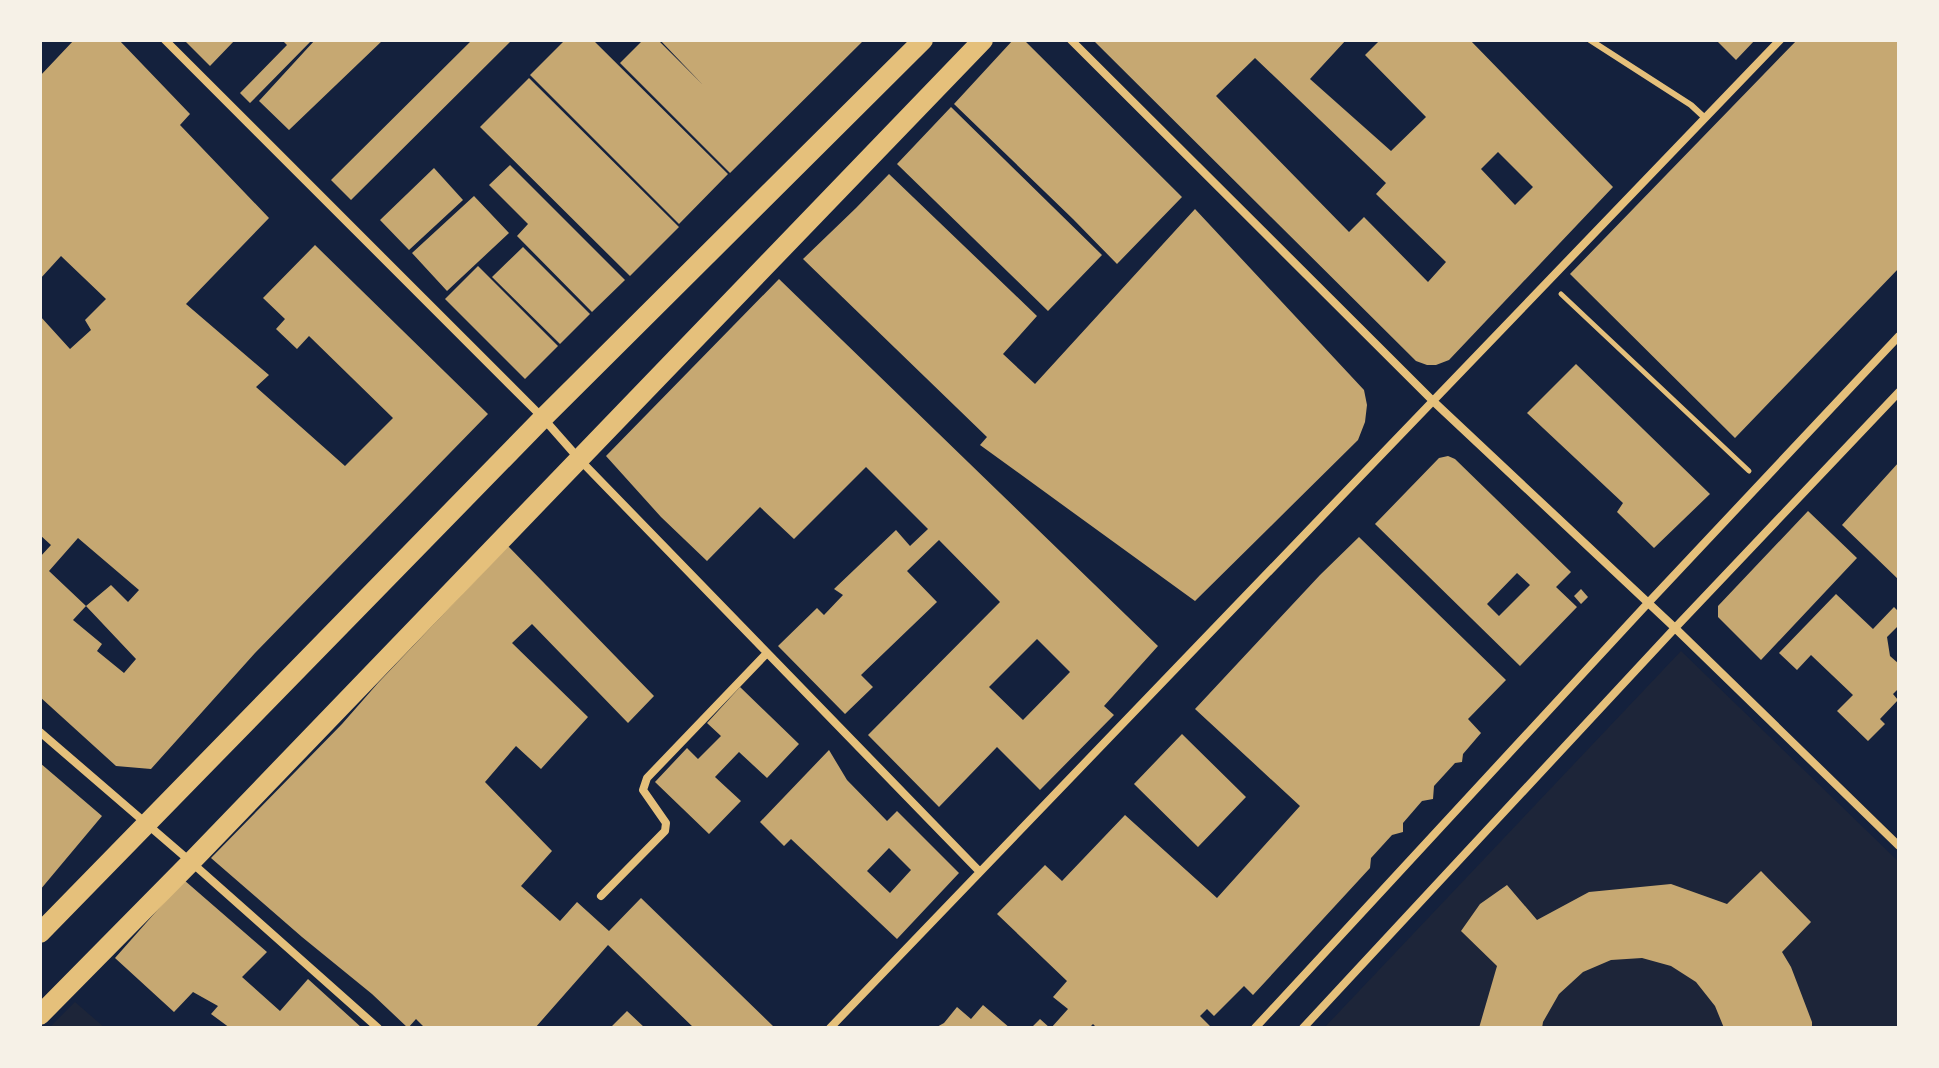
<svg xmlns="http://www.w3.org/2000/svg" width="1939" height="1068" font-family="Montserrat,sans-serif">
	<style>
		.green { fill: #1d2539 }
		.building { fill: #c6a872; fill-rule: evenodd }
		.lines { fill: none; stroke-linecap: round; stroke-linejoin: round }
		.path { stroke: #e5c07b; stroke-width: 5 }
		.service { stroke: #e5c07b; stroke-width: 6 }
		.minor { stroke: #e5c07b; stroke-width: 8 }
		.primary { stroke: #e5c07b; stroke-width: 20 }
	</style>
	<rect width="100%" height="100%" fill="#14213d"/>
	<path class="green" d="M1681,651L1899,862V1028H1324Z
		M75,1002L105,1028H49Z"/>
	<path class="building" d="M74,40H119L190,114L180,125L269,218L186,304L269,375L256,387L345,466L393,418L309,336L297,349L276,329L285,319L263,298L315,245L488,414L255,653L151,769L116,766L40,697V557L51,545L40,535V316L70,349L91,330L85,320L106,299L61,256L40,279V76ZM78,538L139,590L128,602L111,585L86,606L136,659L124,673L97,651L102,644L73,620L86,606L49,571Z
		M184,40H235L210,66Z
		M282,40H312L250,103L240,93L287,45Z
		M315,40H383L289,130L259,101Z
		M472,40H512L351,200L331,180Z
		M565,40H593L728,174L679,224L530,75Z
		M643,40H658L703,85L660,40H864L730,173L620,63Z
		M1013,40H1024L1182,197L1117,264L1073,219L954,104Z
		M1093,40H1346L1310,79L1391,151L1426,117L1365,55L1380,40H1470L1613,187L1449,360L1436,365H1427L1416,361ZM1255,58L1386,183L1376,194L1446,262L1428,282L1364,217L1349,232L1216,96ZM1498,152L1533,187L1515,205L1481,169Z
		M1716,40H1755L1736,60Z
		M1797,40H1899V268L1735,438L1570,274Z
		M529,78L679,227L630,276L480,127Z
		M951,107L1102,255L1048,311L897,164Z
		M510,165L625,280L592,312L517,236L528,224L489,185Z
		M434,168L463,200L409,250L380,220Z
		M889,174L1037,316L1003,354L1035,384L1195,209L1364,390L1367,405L1365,422L1358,440L1195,601L980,445L987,437L803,259L856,208Z
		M474,196L509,233L447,291L412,253Z
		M523,247L590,314L560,344L492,277Z
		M478,266L558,346L525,379L445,299Z
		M779,279L1158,646L1104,706L1114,715L1040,790L997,747L939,807L868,735L1000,602L939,540L907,571L937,602L861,675L873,687L845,714L778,646L817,608L824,615L843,595L834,589L896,530L910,546L928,529L866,467L794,539L760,507L707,561L661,517L606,456ZM1037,639L1070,672L1023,720L989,687Z
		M1576,364L1710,494L1654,548L1617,512L1623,503L1527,413Z
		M1448,456L1455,459L1571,572L1556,587L1577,607L1520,666L1375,524L1439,458ZM1517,573L1530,585L1499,616L1487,604Z
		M1899,462V580L1842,525Z
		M1808,511L1857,558L1761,660L1718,617V606Z
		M1359,537L1506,680L1468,719L1481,733L1463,754L1462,762L1455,763L1434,786L1433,799L1422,801L1403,823V832L1392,835L1371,858L1370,868L1253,995L1244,986L1214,1016L1207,1009L1200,1016L1212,1028H1097L1093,1024L1089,1028H1051L1068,1009L1053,997L1067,981L997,914L1045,865L1062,881L1125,815L1217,898L1300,806L1195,709L1320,575Z
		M508,546L654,696L628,723L532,624L512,643L588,717L541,769L516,746L485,782L552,851L521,886L560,921L577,902L609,931L641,898L773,1026L770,1028H694L608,945L535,1028H425L416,1019L408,1028L372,994L302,937L211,858L342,724L378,683Z
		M1581,589L1588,597L1581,604L1574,596Z
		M1836,594L1873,629L1894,607L1899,612V625L1887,637L1890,656L1899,664V688L1893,694L1898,700L1880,719L1885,724L1868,741L1837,711L1853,695L1811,655L1797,670L1779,653Z
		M740,687L799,744L767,778L739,752L715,777L741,801L709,834L655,782L687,748L698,759L721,736L707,723Z
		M1182,734L1246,797L1198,847L1134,784Z
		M829,750L847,780L887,821L897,811L959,873L897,939L791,839L784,846L760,822ZM889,848L911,870L890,893L867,871Z
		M40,763L102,816L40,890Z
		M1761,871L1811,922L1782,952L1791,967L1812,1022V1028H1724L1715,1006L1696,982L1671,966L1642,958L1611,960L1583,972L1559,994L1543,1022L1542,1028H1479L1497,966L1461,931L1480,904L1507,885L1537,920L1589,892L1671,884L1727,904Z
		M184,880L267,952L242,977L280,1011L308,979L362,1028H230L211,1014L218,1006L193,992L174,1012L115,958Z
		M983,1005L1010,1028H935L944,1023L957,1007L971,1019Z
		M627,1011L645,1028H610Z
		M1040,1019L1050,1028H1031Z"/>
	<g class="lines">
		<path class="path" d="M1561,294L1749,471"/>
		<path class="service" d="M1590,40L1691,105L1705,118"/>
		<path class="minor" d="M165,40L543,418L580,460L980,872
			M1071,40L1433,401L1675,628L1899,846
			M40,732L191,862L378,1028
			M601,896L665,831L666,823L643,790L647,778L767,653
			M830,1028L1780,40
			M1255,1028L1648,603L1899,336
			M1303,1028L1675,628L1899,392"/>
		<path class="primary" d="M40,933L543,418L923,40
			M40,1015L191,862L983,40"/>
	</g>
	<rect width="1939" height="1068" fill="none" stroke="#f6f1e7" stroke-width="84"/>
</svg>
